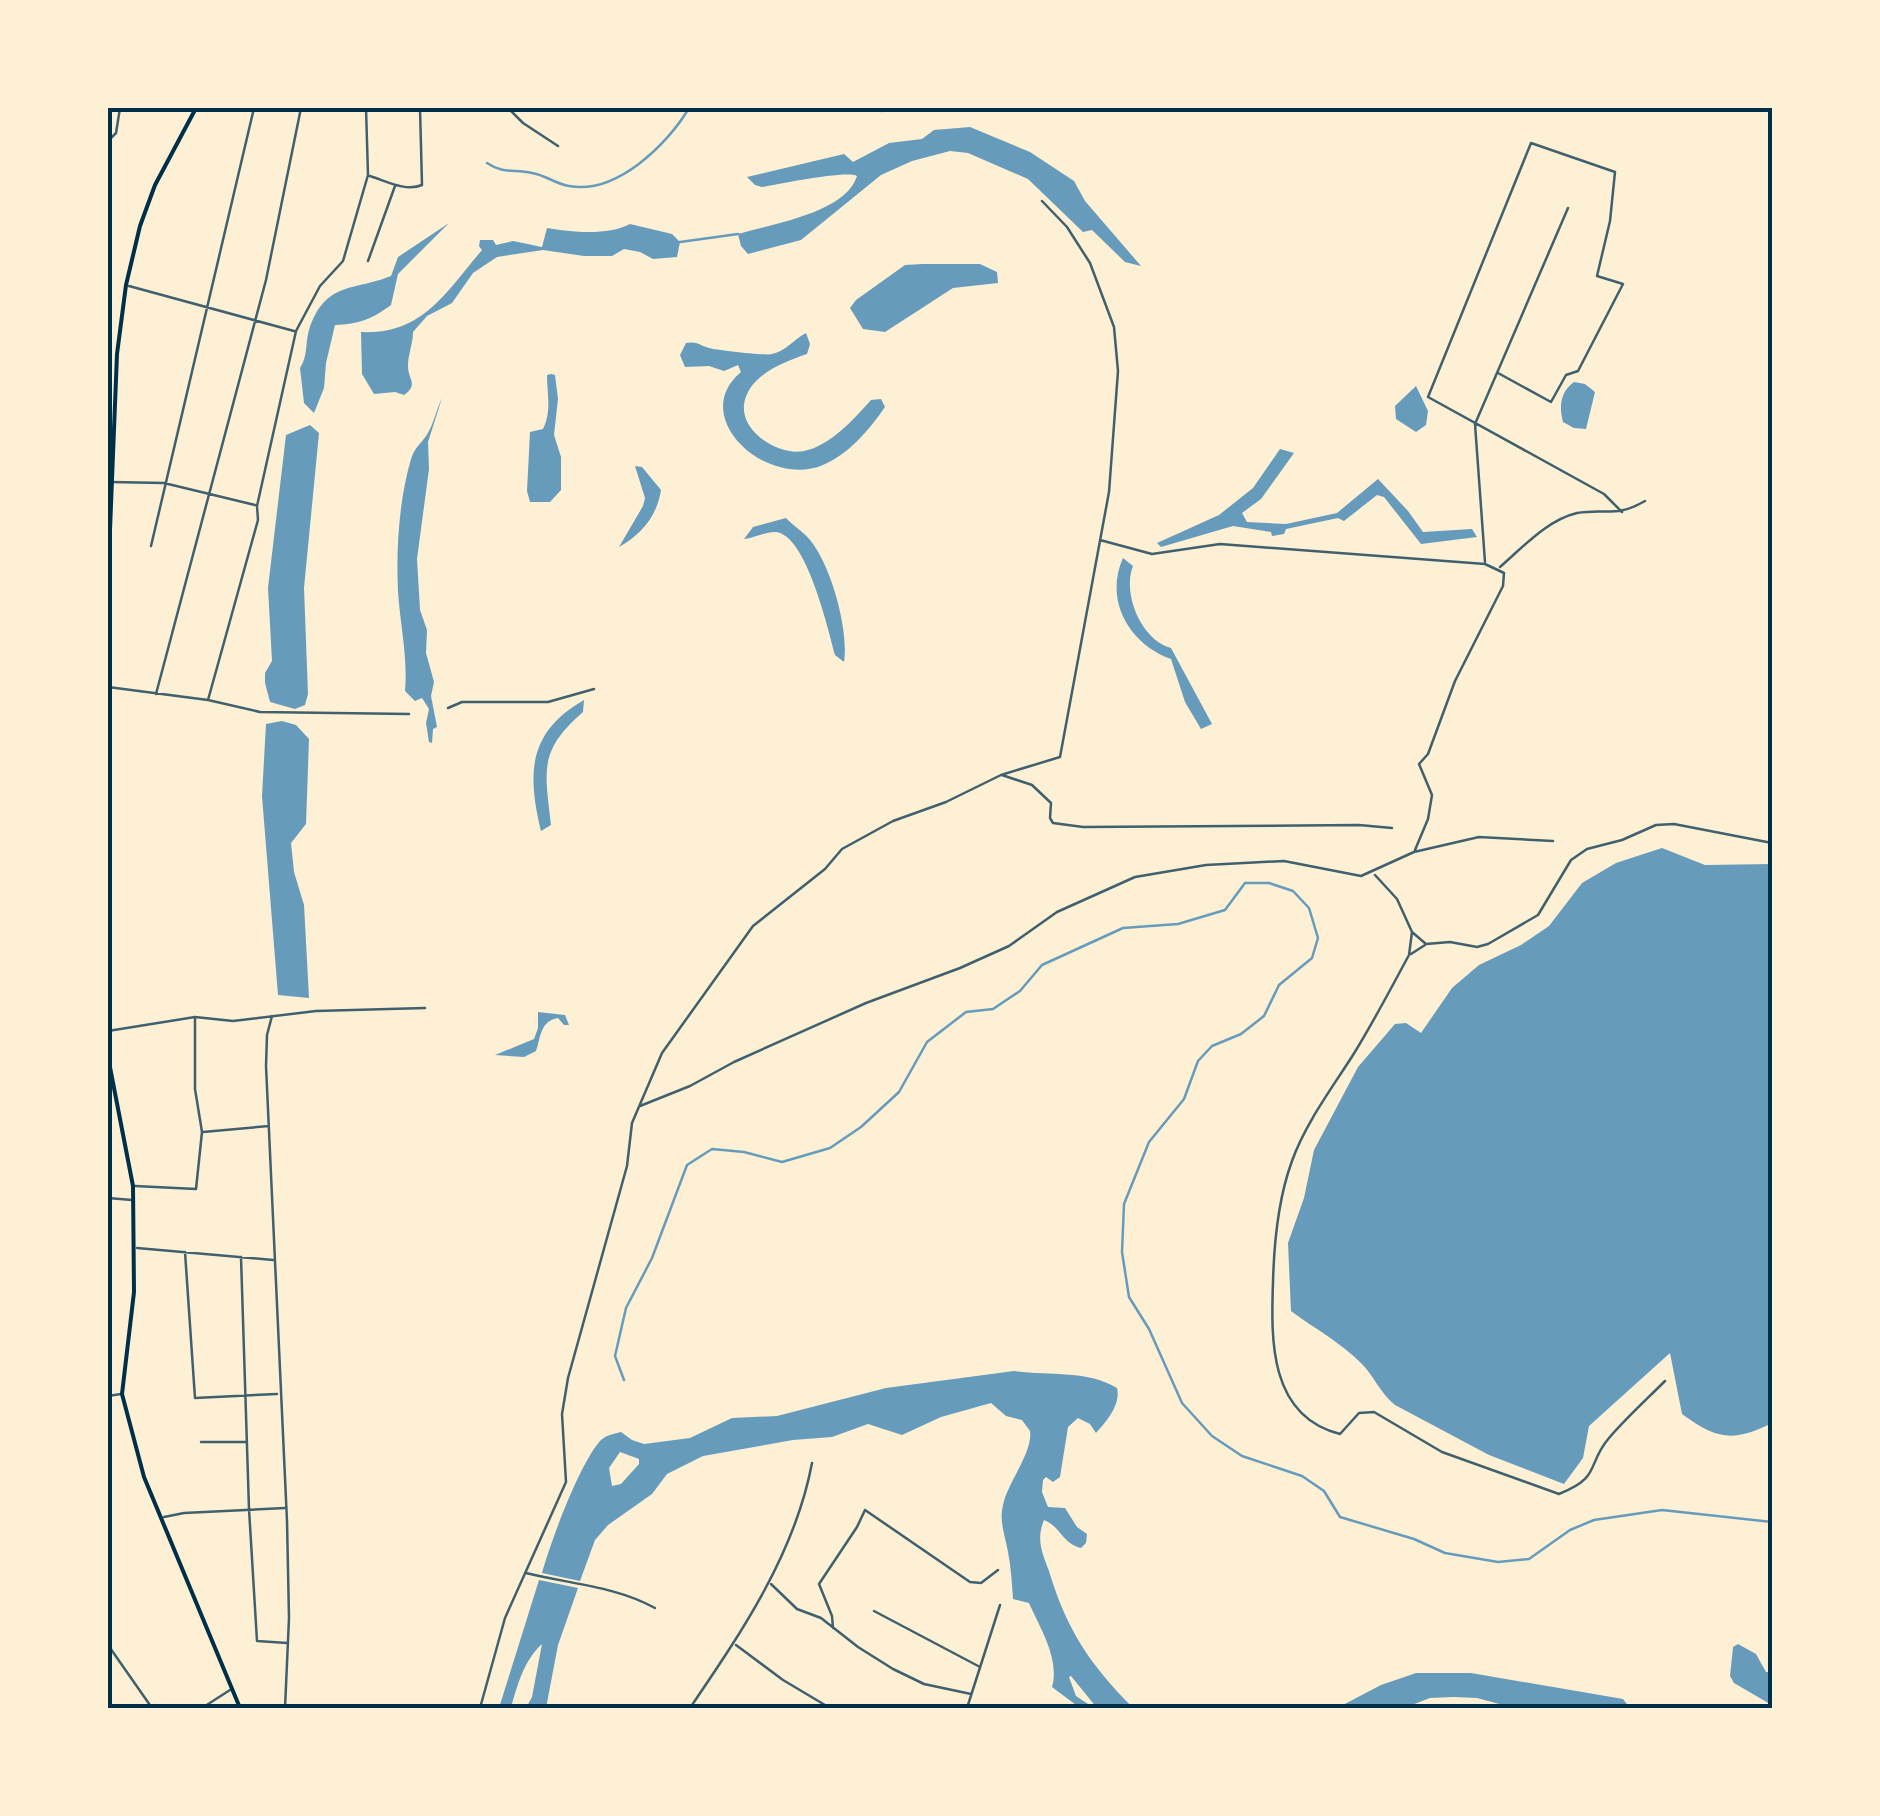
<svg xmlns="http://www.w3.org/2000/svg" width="1880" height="1816" font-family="'DejaVu Sans',sans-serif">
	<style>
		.water { fill: #669bbc; fill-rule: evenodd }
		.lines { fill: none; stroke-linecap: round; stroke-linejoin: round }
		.stream { stroke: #669bbc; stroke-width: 2.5 }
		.minor { stroke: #3f606c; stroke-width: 2.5 }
		.secondary { stroke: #003049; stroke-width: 4 }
		.neatline { fill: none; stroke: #003049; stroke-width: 4 }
	</style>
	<rect width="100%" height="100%" fill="#fdf0d5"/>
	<path class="water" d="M970,127L1030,152L1074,181L1085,201L1141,266L1125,262L1092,230L1083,232L1028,179L968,153L950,151L912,161L881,175L801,240L748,254L741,246L738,234C771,224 846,213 857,176C847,170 780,184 762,187L755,185L747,177L844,154L853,162L889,143L922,139L934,130Z
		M449,223L398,274L391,305C372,319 359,324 335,325L326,363L324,388L314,413L304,403L300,368C308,356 305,344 309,330C325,281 354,291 391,276L398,257Z
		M630,224L672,234L680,242L677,257L653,259L640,252L624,249L612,256H584L543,250L497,257L473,273L452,303L427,316L413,332C413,344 408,354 408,366C408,380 419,384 404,395L395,392L374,394L362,374L361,332C423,335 446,292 482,250L479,246L480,240H493L496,245L513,241L542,247L547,228C572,232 607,236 630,224Z
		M923,264H980L997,272L998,283L953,288L885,332L863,329L850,308L856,300L905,265Z
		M806,333L810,344L807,354C783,362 747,376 744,405C741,433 780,456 804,451C830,446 854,419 871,400L881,399L885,407C869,430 849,454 823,465C767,489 687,417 741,372L738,365L724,371L709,366L685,367L680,355L686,343C697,341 699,345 709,348C715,350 767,356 772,354C786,351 793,340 806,333Z
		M551,374L555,375L558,399L554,435L561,457V490L550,502H530L527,491L530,432L543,429C552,410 547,395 547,375Z
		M1574,382L1585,384L1595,392L1586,429L1574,428L1563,422C1559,407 1560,392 1574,382Z
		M1416,386L1428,411L1426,425L1416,432L1396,419L1395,406Z
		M442,398L428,442L429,469L417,559L420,610L427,630L426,653L434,682L431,696L437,727L433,729L432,743L429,742L426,723L429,709L422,698L415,701L405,691C408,658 400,624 398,591C396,549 399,500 411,459C414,450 417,447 423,440C432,431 436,410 442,398Z
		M310,425L319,433L304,588L308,694L305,705L295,709L270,702L265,683V673L272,661L268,588L286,435Z
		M1280,449L1294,453L1261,499L1242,513L1247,522L1286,524L1337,513L1378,479L1408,511L1423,532L1472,529L1477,537L1421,544L1384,497L1377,495L1344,521L1338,518L1286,529L1284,534L1272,536L1271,532L1233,526L1161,547L1157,543L1219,515L1253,488Z
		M635,466L642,467L661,490C657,516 642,534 619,547L643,506L645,498Z
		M786,518C793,526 803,531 810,540C831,565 849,630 844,662L835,655C828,629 806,533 775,532C765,532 754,538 744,539L753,527Z
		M1123,558L1133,566C1122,593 1141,640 1171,648L1212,724L1201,729L1185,702L1171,659C1129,644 1104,600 1123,558Z
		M584,700L583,712C538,751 545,771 551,825L541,831C527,773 528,732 584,700Z
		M282,721L296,725L309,739L306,824L291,843L294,872L304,905L309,998L278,995L262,796L266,724Z
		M1662,848L1705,865L1772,864V1423C1734,1442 1717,1440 1682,1414L1670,1353L1589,1426L1583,1458L1564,1484L1489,1455L1395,1405C1380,1393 1374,1376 1361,1363C1339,1341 1315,1329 1291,1311L1288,1243L1304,1198L1314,1150L1358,1067L1395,1024L1406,1023L1421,1033L1452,988L1479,965L1521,945L1549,926L1582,883L1616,863Z
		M538,1012L565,1015L569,1025H564L558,1018C540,1021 541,1037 536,1051L524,1057L495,1055L534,1039L538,1028Z
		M1014,1371C1049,1376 1088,1370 1117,1388C1121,1404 1107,1421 1096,1433L1090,1424L1078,1418L1068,1427L1060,1477L1053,1482L1046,1477L1043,1480L1042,1492L1048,1507L1065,1508L1077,1527L1087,1534L1086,1543L1081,1548C1062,1543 1061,1527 1044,1520C1036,1540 1042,1552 1049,1571C1067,1631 1090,1664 1133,1708H1097L1071,1676L1069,1677L1076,1696L1094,1708H1080L1052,1687C1060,1659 1040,1628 1029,1603L1013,1599C1012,1584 1011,1567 1008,1552C1005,1535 999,1522 1003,1505C1008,1481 1033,1453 1030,1431L1022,1420L1006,1416L991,1403L941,1417L902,1435L868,1424L832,1437L793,1440L703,1456L667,1474L652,1494L608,1525L595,1540L580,1581L542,1573C551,1541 579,1465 600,1441C606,1435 613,1434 621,1432L632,1440L644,1444L690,1438L732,1418L777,1416L886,1388ZM620,1452L639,1459V1464L621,1484L612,1486L609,1468Z
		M539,1580L578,1588L558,1645L546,1708H526L532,1697L542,1644C524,1660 517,1686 511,1708H499Z
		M1738,1644L1756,1654L1766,1672H1772L1770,1704L1734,1683L1730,1676L1733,1647Z
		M1416,1673H1471L1623,1699L1630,1708H1514L1477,1698L1454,1697L1430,1698L1404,1708H1337L1381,1685Z"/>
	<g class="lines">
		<path class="stream" d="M876,108L881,111
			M487,163C503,174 514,169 532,173C545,175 556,184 569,186C616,195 668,144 689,108
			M680,242L738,234
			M624,1380L615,1356L626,1308L652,1258L687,1165L712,1149L744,1152L782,1162L830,1148L861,1127L899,1092L927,1042L966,1012L993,1009L1020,991L1042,965L1123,928L1178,924L1225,910L1245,883H1269L1293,891L1309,908L1318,938L1312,958L1279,985L1264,1016L1241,1034L1212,1046L1198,1061L1184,1099L1149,1142L1124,1204L1122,1252L1129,1297L1149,1329L1182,1403L1212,1436L1242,1456L1302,1476L1324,1491L1340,1517L1414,1539L1445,1553L1498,1562L1529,1559L1570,1530L1594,1520L1662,1510L1772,1522"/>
		<path class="minor" d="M508,108L523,123L558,146
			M108,141L116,133L120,108
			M370,176C386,181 406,192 422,185L420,108
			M368,261L395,186
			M129,286L294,331
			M1498,373L1551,402L1566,375L1578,371L1623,284L1597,276L1610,221L1615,172L1531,143L1428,397L1604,494L1622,512
			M110,482L164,483L255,505
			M108,493H109
			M1100,540L1152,554L1220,544L1485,564L1504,573L1503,586L1455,681L1428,754L1419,764L1432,795L1428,819L1415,850
			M151,546L254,108
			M1485,562L1475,424L1568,208
			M1500,567C1522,548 1547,520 1577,513C1605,508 1616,518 1645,501
			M108,687L208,700L260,712L409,714
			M156,694L266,280L301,108
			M208,700L258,520L257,506L296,331L320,286L343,261L368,175L366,108
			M448,708L462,702H548L594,689
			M1002,775L1032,785L1051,803L1050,818L1053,823L1083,827L1359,825L1392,828
			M1375,875L1397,899L1412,932L1426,944L1450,942L1477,947L1488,944L1538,915L1571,860L1587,849L1622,840L1656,825L1674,824L1772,843
			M1412,932L1409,955C1391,988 1373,1023 1353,1055C1332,1088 1305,1124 1292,1161C1278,1199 1274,1242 1273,1282C1271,1340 1269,1416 1340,1434L1359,1413L1374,1412L1442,1452L1559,1494C1602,1477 1586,1465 1609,1438C1626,1418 1646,1400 1665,1381
			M1411,954L1425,945
			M272,1016L267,1035L266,1066L287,1521L289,1618L285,1708
			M108,1031L195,1017L233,1021L316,1011L425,1008
			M640,1106L690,1086L734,1062L866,1003L960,968L1009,946L1057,912L1135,877L1206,865L1284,861L1361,876L1414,852L1479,837L1553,841
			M203,1132L269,1126
			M135,1186L196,1189L202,1132L195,1089V1019
			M108,1198L132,1200
			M137,1248L273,1260
			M185,1252L195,1398L277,1394
			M241,1257L249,1509L257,1641L287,1643
			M108,1396L121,1394
			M201,1442H245
			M164,1517L184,1513L285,1508
			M526,1573C570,1584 615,1586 655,1608
			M771,1584L797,1609L821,1618L858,1647L893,1669L924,1684L971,1694
			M874,1611L980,1667
			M833,1628L832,1616L819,1584L857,1527L865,1510L970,1582L981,1583L998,1570
			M108,1645L152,1708
			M736,1645L783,1680L830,1708
			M202,1708L230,1690
			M480,1708L505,1618L566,1482L562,1414L568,1378L627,1166L632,1123L662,1053L753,926L825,869L842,849L893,821L946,802L1001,775L1060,757L1109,492L1118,371L1114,327L1090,263L1067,227L1042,201
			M690,1708C741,1633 795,1554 812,1463
			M967,1708L1000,1605"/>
		<path class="secondary" d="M108,580L117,354L126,285L140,226L155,185L196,108
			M108,1057L133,1186L134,1292L122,1394L144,1477L240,1708"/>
	</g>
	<rect width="1880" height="1816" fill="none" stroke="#fdf0d5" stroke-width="220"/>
	<rect x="110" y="110" width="1660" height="1596" class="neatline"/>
</svg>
